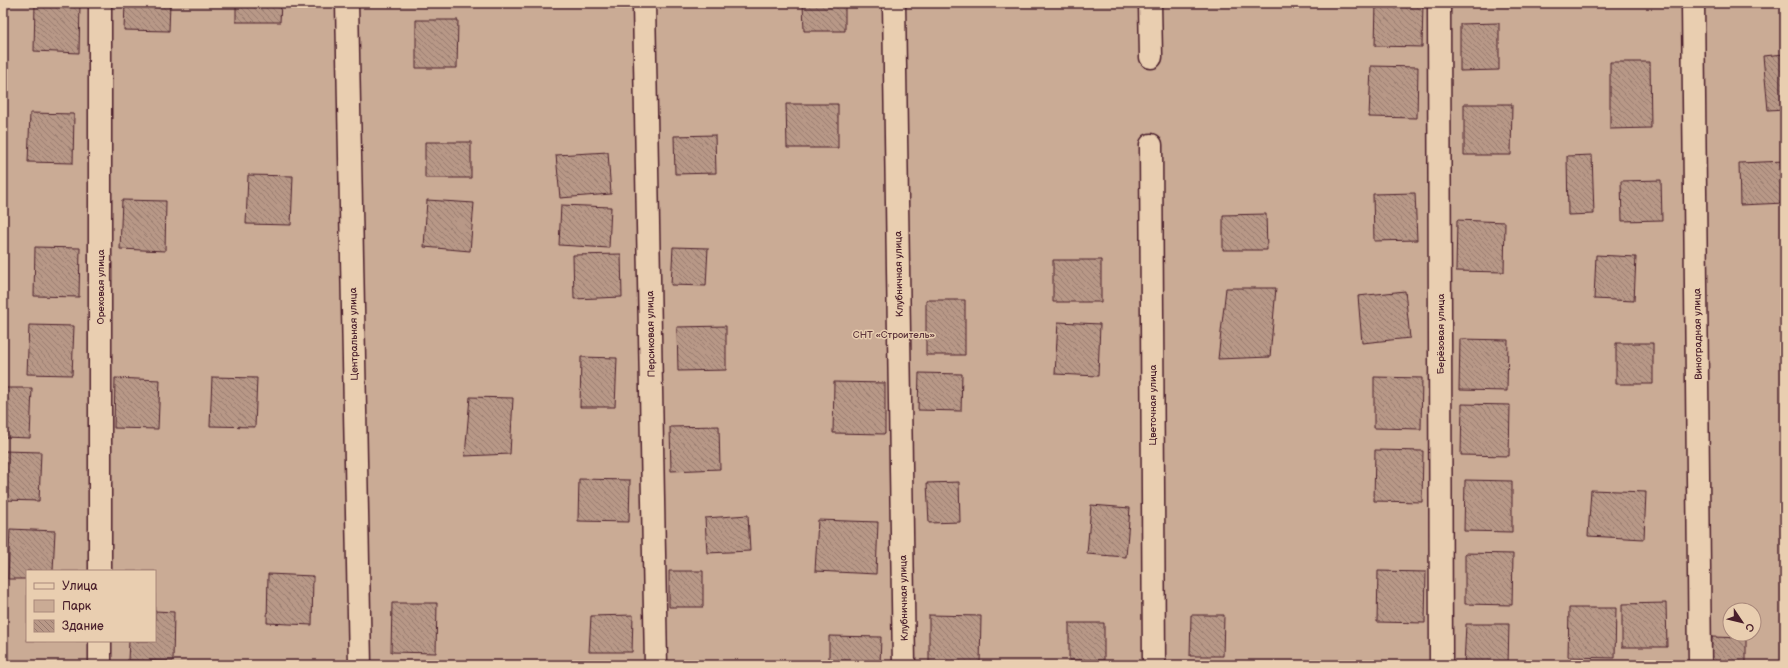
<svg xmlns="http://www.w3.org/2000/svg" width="1788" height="668" font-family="'Balsamiq Sans',sans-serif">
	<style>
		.green { fill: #caab95; stroke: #8a6560; fill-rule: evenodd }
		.building { fill: url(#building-back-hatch); stroke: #4a1f2b }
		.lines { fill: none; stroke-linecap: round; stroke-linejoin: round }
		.minor-casing { stroke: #4a1f2b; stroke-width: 25 }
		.tertiary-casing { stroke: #4a1f2b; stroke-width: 25 }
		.minor { stroke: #e9ceb0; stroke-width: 22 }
		.tertiary { stroke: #e9ceb0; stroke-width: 22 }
		.labels { text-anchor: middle; stroke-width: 3; stroke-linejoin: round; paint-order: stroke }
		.street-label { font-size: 10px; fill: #4a1f2b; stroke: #e9ceb0 }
		.park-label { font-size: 10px; fill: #5d343b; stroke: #e9ceb0 }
	</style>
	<defs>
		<pattern id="building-back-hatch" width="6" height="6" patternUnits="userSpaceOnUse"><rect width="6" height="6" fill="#b89887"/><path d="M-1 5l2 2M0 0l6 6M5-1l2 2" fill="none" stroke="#987b6f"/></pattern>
	</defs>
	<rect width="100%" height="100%" fill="#e3c7ab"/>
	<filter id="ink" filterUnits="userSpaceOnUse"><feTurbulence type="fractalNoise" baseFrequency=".025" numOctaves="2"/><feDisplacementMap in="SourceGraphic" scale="8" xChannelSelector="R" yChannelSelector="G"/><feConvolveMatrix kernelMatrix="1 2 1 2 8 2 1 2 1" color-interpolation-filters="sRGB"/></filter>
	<g filter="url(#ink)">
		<path class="green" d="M3,3H1785V665H3ZM27,571H155V641H27ZM1730,610H1754V634H1730Z"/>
		<path class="building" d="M35,3H80L79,53L34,51Z
			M125,3H170L169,31L124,30Z
			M236,3H281L280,22H236Z
			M803,3H845V31H804Z
			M1376,3H1423L1422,47L1375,46Z
			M416,20H458L457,68H416Z
			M1499,23V70L1460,71V24Z
			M1785,54V109L1768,110L1763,56Z
			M1610,62H1650L1651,128L1610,129Z
			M1371,66L1418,67L1417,118L1369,117Z
			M786,104H838V148H787Z
			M1464,104H1512L1511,155H1464Z
			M30,113L74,114L73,163L28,162Z
			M715,135L716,173L675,174L674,136Z
			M425,142H471V178H425Z
			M608,152L611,194L560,198L556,155Z
			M1592,155L1594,214L1568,215L1567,156Z
			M1785,161V203L1740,205L1739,163Z
			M248,175L293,176L291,225L246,224Z
			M1661,180L1662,220L1622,221L1621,181Z
			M1415,193L1417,240L1374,241L1373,194Z
			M122,200L166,201L165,251L120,249Z
			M427,200L474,203L470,251L424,247Z
			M561,205L611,207L609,248L559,245Z
			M1266,214L1267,250H1223V215Z
			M1457,220L1505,222L1504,272L1456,271Z
			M35,247L80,248L79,297L34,296Z
			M673,247L708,248L706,286L671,285Z
			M621,254L622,297L574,299L573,255Z
			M1596,255L1636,257L1634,301L1594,299Z
			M1053,260H1101V302H1053Z
			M1226,288H1276L1270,357L1218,359Z
			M1405,291L1410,338L1362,343L1358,296Z
			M926,300H965V355H926Z
			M1058,322L1100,324L1098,376L1055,374Z
			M29,325L74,326L72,375L27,374Z
			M726,326V370L678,371L677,327Z
			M1460,339L1508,340L1507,391L1459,390Z
			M1616,343H1653V384H1616Z
			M581,357L617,358L615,407H580Z
			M919,373L962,374L961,411L918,410Z
			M212,377L257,378L255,427L210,426Z
			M1374,377L1422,378L1421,429L1374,428Z
			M115,378L160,380L158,429L114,428Z
			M834,382L885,383V434L833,433Z
			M3,388H32L30,438L3,437Z
			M470,397L513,398L510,454L465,456Z
			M1462,404L1510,405L1509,456L1461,455Z
			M719,426L720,469L671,471L670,427Z
			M1375,450L1423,451L1422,502L1374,501Z
			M3,451L41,452L39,501L3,500Z
			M579,479L630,480L629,522L578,521Z
			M1465,480L1512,481V532L1464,531Z
			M959,482L960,522L929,523L927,483Z
			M1591,490L1646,492L1644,539L1588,536Z
			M1091,505L1130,508L1126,557L1087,554Z
			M748,515L750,551L707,553L705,518Z
			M818,520L878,522L876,574L815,571Z
			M10,529L55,531L53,571H27V579H8Z
			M1465,553L1513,554L1512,605L1465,604Z
			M669,571H703V607H669Z
			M1378,571L1426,572L1425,623L1377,622Z
			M268,574L313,576L312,625L267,623Z
			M392,603H437L436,653L391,652Z
			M1666,603L1667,647H1622V604Z
			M1569,608H1616L1615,658L1568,657Z
			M155,611L174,612L173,661L128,660L129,641H155Z
			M633,615L632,652H589L591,616Z
			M929,615L981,616L980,665H929Z
			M1191,615H1224L1223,656H1190Z
			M1069,623H1104V660H1069Z
			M1466,624H1509L1508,665H1464Z
			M829,636L881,637L880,665H829Z
			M1712,637L1746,638V665H1711Z"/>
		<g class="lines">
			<defs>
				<path id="minor" d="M100,3V571
					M644,3L656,665
					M894,3L904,665
					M1150,3L1151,57
					M1439,3L1441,665
					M1693,3L1700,665
					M1151,145L1154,665
					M100,641V665"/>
				<path id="tertiary" d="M347,3L360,665"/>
			</defs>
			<use href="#minor" class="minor-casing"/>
			<use href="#tertiary" class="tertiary-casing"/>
			<use href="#minor" class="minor"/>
			<use href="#tertiary" class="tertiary"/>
		</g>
	</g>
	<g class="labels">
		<g class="street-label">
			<text transform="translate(898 274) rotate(-91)" y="4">Клубничная улица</text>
			<text transform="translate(100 287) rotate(-90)" y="4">Ореховая улица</text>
			<text transform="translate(353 334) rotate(-91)" y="4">Центральная улица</text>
			<text transform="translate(650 334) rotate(-91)" y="4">Персиковая улица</text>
			<text transform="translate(1440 334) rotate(-90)" y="4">Берёзовая улица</text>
			<text transform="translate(1697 334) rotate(-91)" y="4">Виноградная улица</text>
			<text transform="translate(1152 405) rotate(-90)" y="4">Цветочная улица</text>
			<text transform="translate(903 598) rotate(-91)" y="4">Клубничная улица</text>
		</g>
		<g class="park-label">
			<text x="894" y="338">СНТ «Строитель»</text>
		</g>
	</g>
	<rect width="1788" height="668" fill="none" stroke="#e9ceb0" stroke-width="16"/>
	<rect x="8" y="8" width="1772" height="652" fill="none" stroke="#4a1f2b" stroke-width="1.5" filter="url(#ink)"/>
	<rect x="26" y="570" width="130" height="72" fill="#e9ceb0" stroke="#a9887b"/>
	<rect x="34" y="583" width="20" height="6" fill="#e9ceb0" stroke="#a9887b"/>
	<text x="62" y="590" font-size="12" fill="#4a1f2b">Улица</text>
	<rect x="34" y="600" width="20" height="12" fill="#caab95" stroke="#a9887b"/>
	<text x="62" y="610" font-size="12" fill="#4a1f2b">Парк</text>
	<rect x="34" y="620" width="20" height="12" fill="url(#building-back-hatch)" stroke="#a9887b"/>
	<text x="62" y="630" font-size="12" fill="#4a1f2b">Здание</text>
	<g transform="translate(1742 622) rotate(125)"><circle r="19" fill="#e9ceb0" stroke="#a9887b"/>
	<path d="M0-3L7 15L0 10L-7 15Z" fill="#4a1f2b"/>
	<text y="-6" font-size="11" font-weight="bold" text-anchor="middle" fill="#4a1f2b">С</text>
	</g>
</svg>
